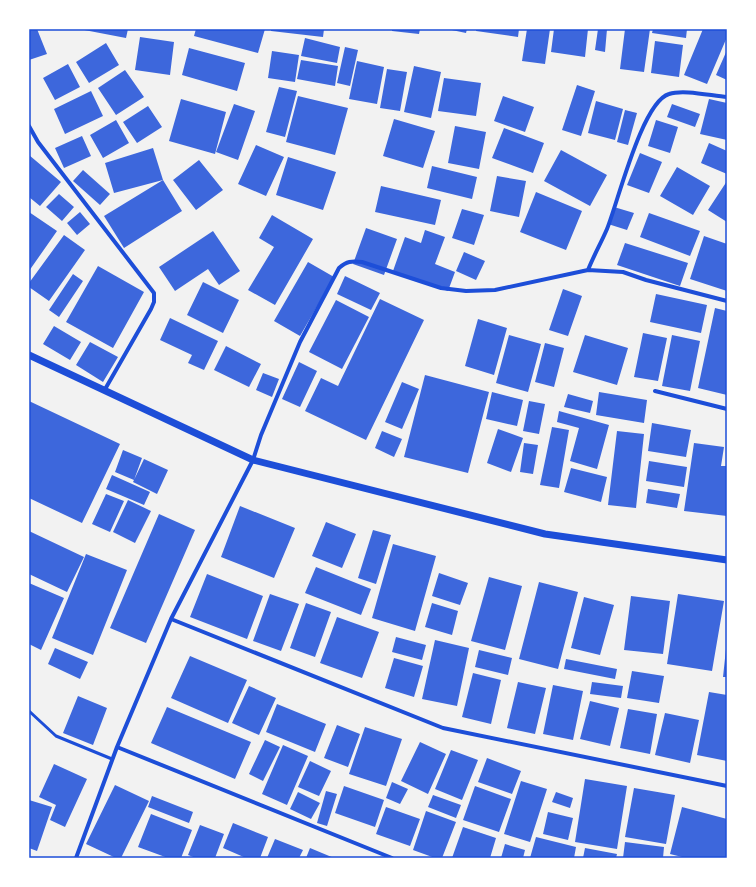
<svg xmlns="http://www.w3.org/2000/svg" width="756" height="887" font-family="'Exo 2',sans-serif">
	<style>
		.building { fill: #3d67dc }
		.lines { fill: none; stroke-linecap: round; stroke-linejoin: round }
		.service { stroke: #1d4ed8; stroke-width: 3 }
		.minor { stroke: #1d4ed8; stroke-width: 4 }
		.tertiary { stroke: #1d4ed8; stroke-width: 7 }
		.neatline { fill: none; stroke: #1d4ed8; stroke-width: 1.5 }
	</style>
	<rect width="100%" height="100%" fill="#f2f2f2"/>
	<path class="building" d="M29,29H37L47,54L29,60Z
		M79,29H128L126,38Z
		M196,29H265L258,53L194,36Z
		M271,29H324L323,37L271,31Z
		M392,29H420L419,34L392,31Z
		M447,29H467L466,33Z
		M476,29H519L518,37L476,31Z
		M527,29H550L545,64L522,61Z
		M554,29H588L585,57L551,52Z
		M598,29H607L605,52L595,50Z
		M625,29H650L644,72L620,69Z
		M653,29H687L686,38L652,33Z
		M703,29H727V37L707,84L684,75Z
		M140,37L174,42L170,75L135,70Z
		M305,38L340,47L337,63L301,56Z
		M655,41L683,45L679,77L651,73Z
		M106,43L119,65L89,83L76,62Z
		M345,47L358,50L350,86L337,83Z
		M189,48L245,63L237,91L182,75Z
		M727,50V80L716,75Z
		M272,51L299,55L295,82L268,78Z
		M301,60L338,66L335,86L297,79Z
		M357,61L384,67L377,104L349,99Z
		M68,64L80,87L55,100L43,78Z
		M414,66L441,72L431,118L404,112Z
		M387,69L407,72L400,111L380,108Z
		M125,70L144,97L116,115L98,88Z
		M444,78L481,83L476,116L438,111Z
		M577,85L595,91L581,136L562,130Z
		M279,87L297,91L285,137L266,132Z
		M91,91L103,116L65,134L54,109Z
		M298,96L348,108L335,155L286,142Z
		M503,96L534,107L525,132L494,121Z
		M181,99L226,112L215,154L169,141Z
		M709,99L727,103V140L700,134Z
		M596,101L623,109L615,140L588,133Z
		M234,104L255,111L238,160L216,152Z
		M672,104L700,114L695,127L667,117Z
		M148,106L162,127L137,143L123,122Z
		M625,110L637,113L628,145L617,142Z
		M394,119L435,131L423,168L383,156Z
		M116,120L129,143L103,158L90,135Z
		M656,120L678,127L670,153L648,146Z
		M455,126L486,132L479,169L448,163Z
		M504,128L544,143L533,173L492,158Z
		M82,136L91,156L64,168L55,148Z
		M709,143L727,151V174L701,163Z
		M256,145L284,157L266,196L238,184Z
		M153,148L163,180L182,211L124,248L104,216L163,180L114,193L105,163Z
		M561,150L607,175L590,206L544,181Z
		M640,153L662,162L649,193L627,185Z
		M29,155L61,182L40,206L29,197Z
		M288,157L336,172L323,210L276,195Z
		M199,160L223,190L196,210L173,180Z
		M432,166L477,177L472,199L427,188Z
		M677,167L710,186L693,215L660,196Z
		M83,170L110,194L100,205L73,181Z
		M497,176L526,181L519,217L490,211Z
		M727,181V222L708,210Z
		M381,186L441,200L435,225L375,212Z
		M536,192L582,211L566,250L520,232Z
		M59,194L74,207L62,221L46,207Z
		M614,207L634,213L627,230L608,224Z
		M462,209L484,215L474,245L452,238Z
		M29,212L57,231L29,271Z
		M80,212L90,224L77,235L67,223Z
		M649,213L700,231L690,256L640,237Z
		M272,215L313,239L275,305L248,290L274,247L259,238Z
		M366,228L397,239L384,275L353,264Z
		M425,230L445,237L435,264L455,272L448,291L393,271L405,237L421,243Z
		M213,231L240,271L219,285L208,269L175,291L159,267Z
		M64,235L85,250L49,301L29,287V283Z
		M704,236L727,244V291L690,279Z
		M625,243L688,263L680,286L617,265Z
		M464,252L485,261L476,280L456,271Z
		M308,262L334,277L300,336L274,321Z
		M98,266L144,292L113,348L66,322Z
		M73,274L83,281L59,317L49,310Z
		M345,276L380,293L371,310L337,294Z
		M203,282L239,300L223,333L187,315Z
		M563,289L582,296L568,336L549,330Z
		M656,294L707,305L701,333L650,322Z
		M380,299L424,320L366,440L305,411L321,378L338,386Z
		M336,300L369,317L342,369L309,352Z
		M715,308L727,311V395L698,388Z
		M170,318L218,341L204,370L188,363L192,355L160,340Z
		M478,319L507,328L494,375L465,366Z
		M54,326L81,342L70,360L43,344Z
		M643,333L667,338L658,381L634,377Z
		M509,335L541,344L528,392L496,383Z
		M585,335L628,348L617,385L573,372Z
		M672,335L700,341L690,391L662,386Z
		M90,342L118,357L103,382L76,365Z
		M545,343L564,348L554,387L535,382Z
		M226,346L261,364L249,387L214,370Z
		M299,362L317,371L300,407L282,399Z
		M263,373L279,379L272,397L256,390Z
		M425,375L489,392L468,473L404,457Z
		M402,382L419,389L402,429L385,422Z
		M492,392L523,400L517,426L486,419Z
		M599,392L647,400L644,423L596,415Z
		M568,394L593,401L590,413L564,407Z
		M29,401L120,444L82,523L29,498Z
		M529,401L545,404L539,434L523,431Z
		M559,411L609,425L597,469L570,461L579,428L557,422Z
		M652,423L691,430L686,457L648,451Z
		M552,427L569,430L559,488L540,485Z
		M498,429L523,438L511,472L487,463Z
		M382,431L402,439L394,457L375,448Z
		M617,431L644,434L636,508L608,505Z
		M524,443L538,445L533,474L520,472Z
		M694,443L724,447L721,466H727V516L684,511Z
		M123,450L142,458L134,480L115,472Z
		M144,459L168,470L157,494L133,482Z
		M649,461L687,467L684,487L646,481Z
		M571,468L607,477L601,502L564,492Z
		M112,475L150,492L144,505L106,489Z
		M648,489L680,494L677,508L646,503Z
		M106,494L124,501L110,532L92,524Z
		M128,500L151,511L135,543L113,532Z
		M240,506L295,528L274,578L221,557Z
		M159,514L195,530L146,643L110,628Z
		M326,522L356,534L342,568L312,556Z
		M373,530L391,535L376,584L358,578Z
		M29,531L84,557L67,592L29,574Z
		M393,544L436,556L415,631L372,618Z
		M86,554L127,570L93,655L52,638Z
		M316,567L371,589L361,615L305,593Z
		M439,573L468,583L460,605L432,596Z
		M207,574L263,596L247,639L190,617Z
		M489,577L522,586L505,650L471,641Z
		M539,582L578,592L558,669L519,659Z
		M29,583L64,598L41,650L29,644Z
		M270,594L299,604L281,651L253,641Z
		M678,594L724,601L712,671L667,664Z
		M631,596L670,601L663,654L624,650Z
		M584,597L614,605L600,655L571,648Z
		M306,603L331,612L315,657L290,648Z
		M432,603L458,611L452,635L425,627Z
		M337,617L379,632L362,678L320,663Z
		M396,637L426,645L422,660L392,652Z
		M435,640L469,648L457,706L422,699Z
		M55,648L88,662L80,679L48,664Z
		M726,649L727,650V677H723Z
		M479,650L512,658L508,675L475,667Z
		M190,656L247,680L228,723L171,698Z
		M394,658L423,666L414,697L385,688Z
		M566,659L617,669L615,679L564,669Z
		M632,671L664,676L659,703L627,698Z
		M473,673L501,680L491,724L462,717Z
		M518,682L546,688L535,734L507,728Z
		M592,682L623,686L621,698L590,694Z
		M553,685L583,691L573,740L543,734Z
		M249,686L276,698L259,735L232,723Z
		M709,692L727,695V761L697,755Z
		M78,696L107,708L93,745L63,733Z
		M590,701L619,708L610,746L580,739Z
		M277,704L326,724L315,752L266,732Z
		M167,707L251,742L235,779L151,743Z
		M628,709L657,714L650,754L620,748Z
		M665,713L699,720L690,763L655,755Z
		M337,725L360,734L348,767L324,758Z
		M365,727L402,739L386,786L349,774Z
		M265,740L280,747L263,781L249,774Z
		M420,742L446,754L428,794L401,781Z
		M283,745L308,756L287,805L262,794Z
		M451,750L478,760L462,800L435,789Z
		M487,758L521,771L512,794L478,782Z
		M310,761L331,771L319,796L298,787Z
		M54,764L87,779L65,827L50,820L56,805L39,797Z
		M585,779L627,786L617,849L575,842Z
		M521,781L547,789L530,842L504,834Z
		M392,782L408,789L400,804L386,798Z
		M115,785L149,801L121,858H116L86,844Z
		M344,786L384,800L375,827L335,813Z
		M475,786L511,799L499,832L463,820Z
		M634,788L675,795L666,844L625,837Z
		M326,791L337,794L327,826L317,823Z
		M298,792L320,803L311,819L290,809Z
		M556,792L573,798L570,808L552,802Z
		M433,795L461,805L456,818L428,807Z
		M152,796L193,812L189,823L148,807Z
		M29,800L52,807L37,851L29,848Z
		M386,807L420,819L410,846L376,834Z
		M682,807L727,819V858H686L670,854Z
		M426,811L456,822L442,858H435L413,850Z
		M548,812L573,818L568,840L543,834Z
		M151,814L192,830L181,858H168L138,847Z
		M233,823L268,837L260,858H246L223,848Z
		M200,825L224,834L215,858H196L188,855Z
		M463,827L496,838L490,858H452Z
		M536,837L576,847L574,858H530Z
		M275,839L303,850L299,858H267Z
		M625,842L664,847L663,858H623Z
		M505,844L525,850L523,858H501Z
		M310,848L334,858H306Z
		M585,848L617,854L616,858H583Z"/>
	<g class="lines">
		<path class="service" d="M29,711L56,736L112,759"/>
		<path class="minor" d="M29,126L38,142L154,293V302L151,309L104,391
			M588,270C594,255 601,243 607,229C618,202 642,102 669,94C684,89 712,96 727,97
			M655,391L727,409
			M171,619L443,728L727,786
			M117,747L392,858
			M76,858L117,747L171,619L253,460L261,435L300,342L339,268C347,261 351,261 362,262L441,288L466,291L495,290L588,270L623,272L646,280L727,301"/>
		<path class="tertiary" d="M29,355L253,460L545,534L727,560"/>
	</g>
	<rect width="756" height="887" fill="none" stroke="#ffffff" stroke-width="60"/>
	<rect x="30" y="30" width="696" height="827" class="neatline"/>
</svg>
